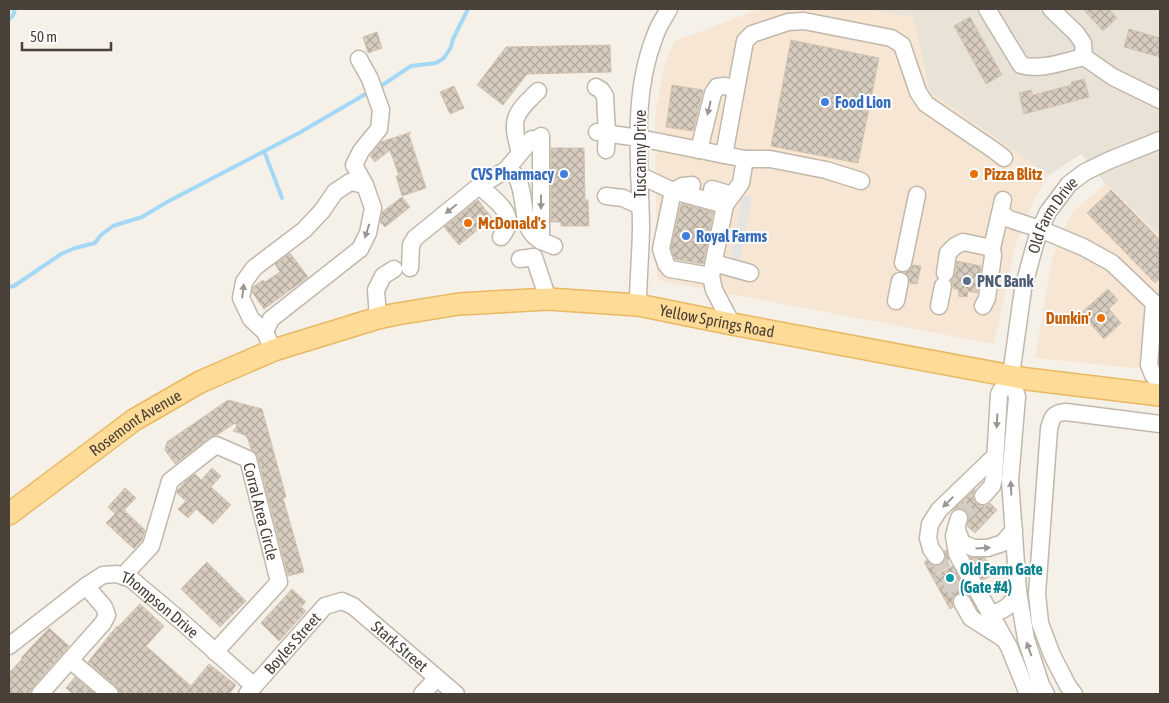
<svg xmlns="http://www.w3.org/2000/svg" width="1169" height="703" font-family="'Asap Condensed',sans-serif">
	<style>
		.residential { fill: #e9e2d7 }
		.commercial { fill: #f7e6d4 }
		.parking { fill: #e6e4e1 }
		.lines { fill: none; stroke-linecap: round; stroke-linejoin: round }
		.stream { stroke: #a4d8f4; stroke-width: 4 }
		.building { fill: url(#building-cross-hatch); stroke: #d3c3b1 }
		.minor-tunnel { stroke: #d3cec5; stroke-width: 16; stroke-dasharray: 16 8; stroke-linecap: butt }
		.minor-casing { stroke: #c1b8ab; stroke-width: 19 }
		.major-casing { stroke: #e9b863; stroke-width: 24 }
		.minor { stroke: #fff; stroke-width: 16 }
		.major { stroke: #ffdb98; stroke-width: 21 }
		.oneway { fill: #9b9691 }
		.shop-dot { fill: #3f7fe0; stroke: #fff; stroke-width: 2 }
		.food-dot { fill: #e8710a; stroke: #fff; stroke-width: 2 }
		.service-dot { fill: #5c6f8a; stroke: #fff; stroke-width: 2 }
		.culture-dot { fill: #0f9aa8; stroke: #fff; stroke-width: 2 }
		.labels { text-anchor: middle; stroke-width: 4; stroke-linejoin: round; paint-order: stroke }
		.shop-label { font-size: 16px; font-weight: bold; fill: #366cbe; stroke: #fff; text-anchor: start }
		.street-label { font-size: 16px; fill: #494137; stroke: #fff }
		.food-label { font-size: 16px; font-weight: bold; fill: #c56008; stroke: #fff; text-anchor: start }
		.service-label { font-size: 16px; font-weight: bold; fill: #4e5e75; stroke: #fff; text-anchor: start }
		.culture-label { font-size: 16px; font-weight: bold; fill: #0d838f; stroke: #fff; text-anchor: start }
	</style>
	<defs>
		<pattern id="building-cross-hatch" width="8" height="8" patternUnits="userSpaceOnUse" patternTransform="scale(1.25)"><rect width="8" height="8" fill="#d7ccbe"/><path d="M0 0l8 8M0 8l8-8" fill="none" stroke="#b0a79b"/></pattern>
	</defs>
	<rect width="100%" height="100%" fill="#f5f1e9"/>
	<path class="residential" d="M863,9H1160V235L1106,184L1081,154L1049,175L930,92L913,17Z"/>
	<path class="commercial" d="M760,9H863L913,17L930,92L1049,175L1034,200L1015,247L994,344L661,281L657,277L655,116L664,65L675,41Z
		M1106,184L1160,235V367L1133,368L1035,358L1052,258L1064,228L1073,211Z"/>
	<path class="parking" d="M749,195L752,198L739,266L730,263L742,197Z"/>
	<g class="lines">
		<path class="stream" d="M9,19L13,16L15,9
			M378,88L411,66L436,63L444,58L451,47L453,39L468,9
			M264,151L282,198
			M9,287L14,286L61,254L75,248L95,243L101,235L113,226L142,217L167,202L299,133L369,92"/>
	</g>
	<path class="building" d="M1083,9H1109L1117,18L1103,31Z
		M970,17L1002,75L986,84L954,26Z
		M1129,29L1160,38V57L1124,47Z
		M377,32L382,48L368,53L363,37Z
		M791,40L879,58L858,163L771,146Z
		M610,45L611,72L527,74L503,105L477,85L506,47Z
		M1084,79L1089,97L1024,114L1019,93L1031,90L1033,95L1072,85L1071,82Z
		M672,85L703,90L693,131L666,127Z
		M454,86L464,108L450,114L440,92Z
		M411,132L409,135L426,188L402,196L396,176H399L390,150L375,162L370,156L381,142Z
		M551,148H584L585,200H588L589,226H561V222H551Z
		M1111,190L1160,240V279L1155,283L1087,213Z
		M402,197L410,207L385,227L380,222L382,212Z
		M478,200L492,218L459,245L444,227Z
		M681,204L713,212L703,264L675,259L671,248Z
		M290,253L308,277L264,309L252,292L253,287L263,280L265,282L280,272L275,264Z
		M957,261L981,266L977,293L968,291L967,297L958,296L959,290L953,288V283L951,281L955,275Z
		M913,265L921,266L917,284L910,283L909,277L905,273L910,270Z
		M1108,289L1118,300L1109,309L1121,323L1104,339L1081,313Z
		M228,400L262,409L286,497L283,498L304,572L288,576L258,457L255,452L251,449L248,439L245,435L233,431L237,426L235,423L217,435L210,437L175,464L165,450L167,442Z
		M212,468L221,476L211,487L231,505L213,524L196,509L188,518L178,509L186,501L177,493L178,490L186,481L195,474L201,480Z
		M125,488L136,498L124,510L145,530L142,540L134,549L106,523L115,514L108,507Z
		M975,489L973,494L974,500L976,503L981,506H986L990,503L997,510L975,533L967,526L969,516L966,511L961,508H957L953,510Z
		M946,550L949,560L933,577L953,566L968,594L963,592L957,594L953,597L952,601L953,607L950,609L924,562L927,560L932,565L936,566L941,564L945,560L946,556L944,551Z
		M970,557L985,558L994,574L983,580Z
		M207,562L246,601L220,627L181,589Z
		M292,589L306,602L301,607L306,611L279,641L261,623Z
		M140,604L164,626L146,646L191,686L209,664L236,685L229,694H120L119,690L116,686L88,662L117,626L118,627Z
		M49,628L69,646L33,687L28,694H9V673L22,659L21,658Z
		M75,677L95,694H73L66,688Z"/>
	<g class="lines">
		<path class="minor-tunnel" d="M959,518L983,496
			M936,556L962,602"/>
		<defs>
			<g id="minor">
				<path d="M987,9L1021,65C1039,71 1066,61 1084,57L1113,77L1160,100"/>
				<path d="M1051,9L1076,33L1083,43L1084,57"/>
				<path d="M596,87L601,90L605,96L607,134L606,150"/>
				<path d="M597,132L639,138L745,159H770L826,170L861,181"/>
				<path d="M541,136V241"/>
				<path d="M699,150L713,93L717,87L724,86L736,88"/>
				<path d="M520,152C510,119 514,114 538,91"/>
				<path d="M724,155L745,41L752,34L788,22L804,21L891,38L902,45L918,92L926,104L995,151L1004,158"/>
				<path d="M506,170C508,171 511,171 513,173C526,184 521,218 531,232C536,240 546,243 554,246"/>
				<path d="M639,175L673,191L725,205"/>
				<path d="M692,185L683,186L673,191L661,249L666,264L670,269L711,276"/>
				<path d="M479,186L506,170L532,139"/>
				<path d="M712,189L732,195"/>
				<path d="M606,196L623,198L640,206"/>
				<path d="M1001,213L1009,219L1040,229L1083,247L1112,263L1154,303L1149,365L1153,375L1160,383"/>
				<path d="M520,259L534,257L548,299"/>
				<path d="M714,263L750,273"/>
				<path d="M903,263L917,195"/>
				<path d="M410,268L411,245L415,238L479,186C495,200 520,215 501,237"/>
				<path d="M945,273L948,253L955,246L963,242L992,248"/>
				<path d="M896,301L900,281"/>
				<path d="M638,305C638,278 641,252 641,225C640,162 631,96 655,36C658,26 664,18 669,9"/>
				<path d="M939,306L943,286"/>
				<path d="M983,306L987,298L993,256L992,248L1003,200"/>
				<path d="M378,318L376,290L383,276L394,269"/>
				<path d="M732,324L714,290L711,276L725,205L741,183L745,159"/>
				<path d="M265,332L271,319L360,249L368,233L373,208L365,185L354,165L361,151L379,129L381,110L370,79L359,59"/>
				<path d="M269,341L265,332L251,319L241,298L244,282L254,268L304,230L322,211L335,192L350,182L365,185"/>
				<path d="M983,496L992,486L994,478L999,394L1011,375"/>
				<path d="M959,518L954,536L957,554L1009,647L1028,694"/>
				<path d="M956,528L962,543L974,548H988L1003,543L1014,530"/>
				<path d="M936,556L931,549L928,538L930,524L939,510L995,456"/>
				<path id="s1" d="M123,576L151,546L170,481L216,445L248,459L279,582L215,652"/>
				<path d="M962,602L971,618L1004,639"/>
				<path d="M989,611L994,613C1008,609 1012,603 1018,591"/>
				<path id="s2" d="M9,646L86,586L103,575L117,574L131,579L181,621L254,686"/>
				<path d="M70,660L110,694"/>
				<path d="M40,694L103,623L107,615L104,607L86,586"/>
				<path id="s3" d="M247,694L325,606L342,601L353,606L456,694"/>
				<path d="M422,694L437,678"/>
				<path id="s4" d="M1046,694L1041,685L1026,639L1018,591L1010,480L1017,397L1011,375L1023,289L1034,248L1040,229L1048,212L1069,184L1085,172L1110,160L1160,140"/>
				<path d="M1074,694L1068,686L1052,655L1040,623L1037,594L1049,429C1052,417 1053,413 1066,412L1160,424"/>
			</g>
			<g id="major">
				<path id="s5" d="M9,514L134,420L200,382L274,350L378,318L397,314L459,304L548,299L638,305L732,324L1027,379L1160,395"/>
			</g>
		</defs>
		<use href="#minor" class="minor-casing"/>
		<use href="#major" class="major-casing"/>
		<use href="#minor" class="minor"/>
		<use href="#major" class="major"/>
	</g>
	<defs><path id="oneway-solid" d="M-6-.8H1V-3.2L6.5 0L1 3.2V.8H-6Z" transform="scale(1.25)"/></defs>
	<g class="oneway">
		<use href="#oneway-solid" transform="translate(709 108) rotate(103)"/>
		<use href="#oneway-solid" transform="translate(541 202) rotate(90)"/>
		<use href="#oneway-solid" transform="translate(451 209) rotate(141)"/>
		<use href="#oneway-solid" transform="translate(367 231) rotate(108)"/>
		<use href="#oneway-solid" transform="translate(243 291) rotate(-83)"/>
		<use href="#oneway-solid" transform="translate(997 421) rotate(93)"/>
		<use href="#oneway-solid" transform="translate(1011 488) rotate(-93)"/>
		<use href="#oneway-solid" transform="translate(948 502) rotate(136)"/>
		<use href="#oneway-solid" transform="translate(983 548) rotate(-4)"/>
		<use href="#oneway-solid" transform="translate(1029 649) rotate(-109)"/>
	</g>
	<g class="shop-dot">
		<circle cx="825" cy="102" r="5"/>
		<circle cx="564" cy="174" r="5"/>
		<circle cx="686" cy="236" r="5"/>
	</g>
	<g class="food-dot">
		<circle cx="974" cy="174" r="5"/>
		<circle cx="468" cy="223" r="5"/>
		<circle cx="1101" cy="318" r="5"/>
	</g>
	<circle class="service-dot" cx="967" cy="281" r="5"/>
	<circle class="culture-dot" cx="950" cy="578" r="5"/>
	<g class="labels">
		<g class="shop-label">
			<text x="835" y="108">Food Lion</text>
			<text x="554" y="180" text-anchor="end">CVS Pharmacy</text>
			<text x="696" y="242">Royal Farms</text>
		</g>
		<g class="street-label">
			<text transform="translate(640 154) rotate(-90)" y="6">Tuscanny Drive</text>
			<text dy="6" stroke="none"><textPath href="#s4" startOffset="492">Old Farm Drive</textPath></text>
			<text dy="6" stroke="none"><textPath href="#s5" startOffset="764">Yellow Springs Road</textPath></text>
			<text dy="6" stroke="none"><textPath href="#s5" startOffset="156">Rosemont Avenue</textPath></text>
			<text dy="6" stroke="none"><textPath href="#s1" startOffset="256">Corral Area Circle</textPath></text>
			<text dy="6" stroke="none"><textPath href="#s2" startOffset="185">Thompson Drive</textPath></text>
			<text dy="6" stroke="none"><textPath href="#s3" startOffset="68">Boyles Street</textPath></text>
			<text dy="6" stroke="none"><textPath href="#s3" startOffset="209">Stark Street</textPath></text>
		</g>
		<g class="food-label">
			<text x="984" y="180">Pizza Blitz</text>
			<text x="478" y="229">McDonald's</text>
			<text x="1091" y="324" text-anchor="end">Dunkin'</text>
		</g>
		<g class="service-label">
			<text x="977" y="287">PNC Bank</text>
		</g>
		<g class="culture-label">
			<text x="960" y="575">Old Farm Gate<tspan x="960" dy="18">(Gate #4)</tspan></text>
		</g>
	</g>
	<rect width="1169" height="703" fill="none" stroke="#494137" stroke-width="20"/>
	<path d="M22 42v8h89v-8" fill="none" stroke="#494137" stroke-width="2.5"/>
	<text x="30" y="42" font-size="15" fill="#494137" stroke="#ffffff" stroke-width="4" paint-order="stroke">50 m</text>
</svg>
